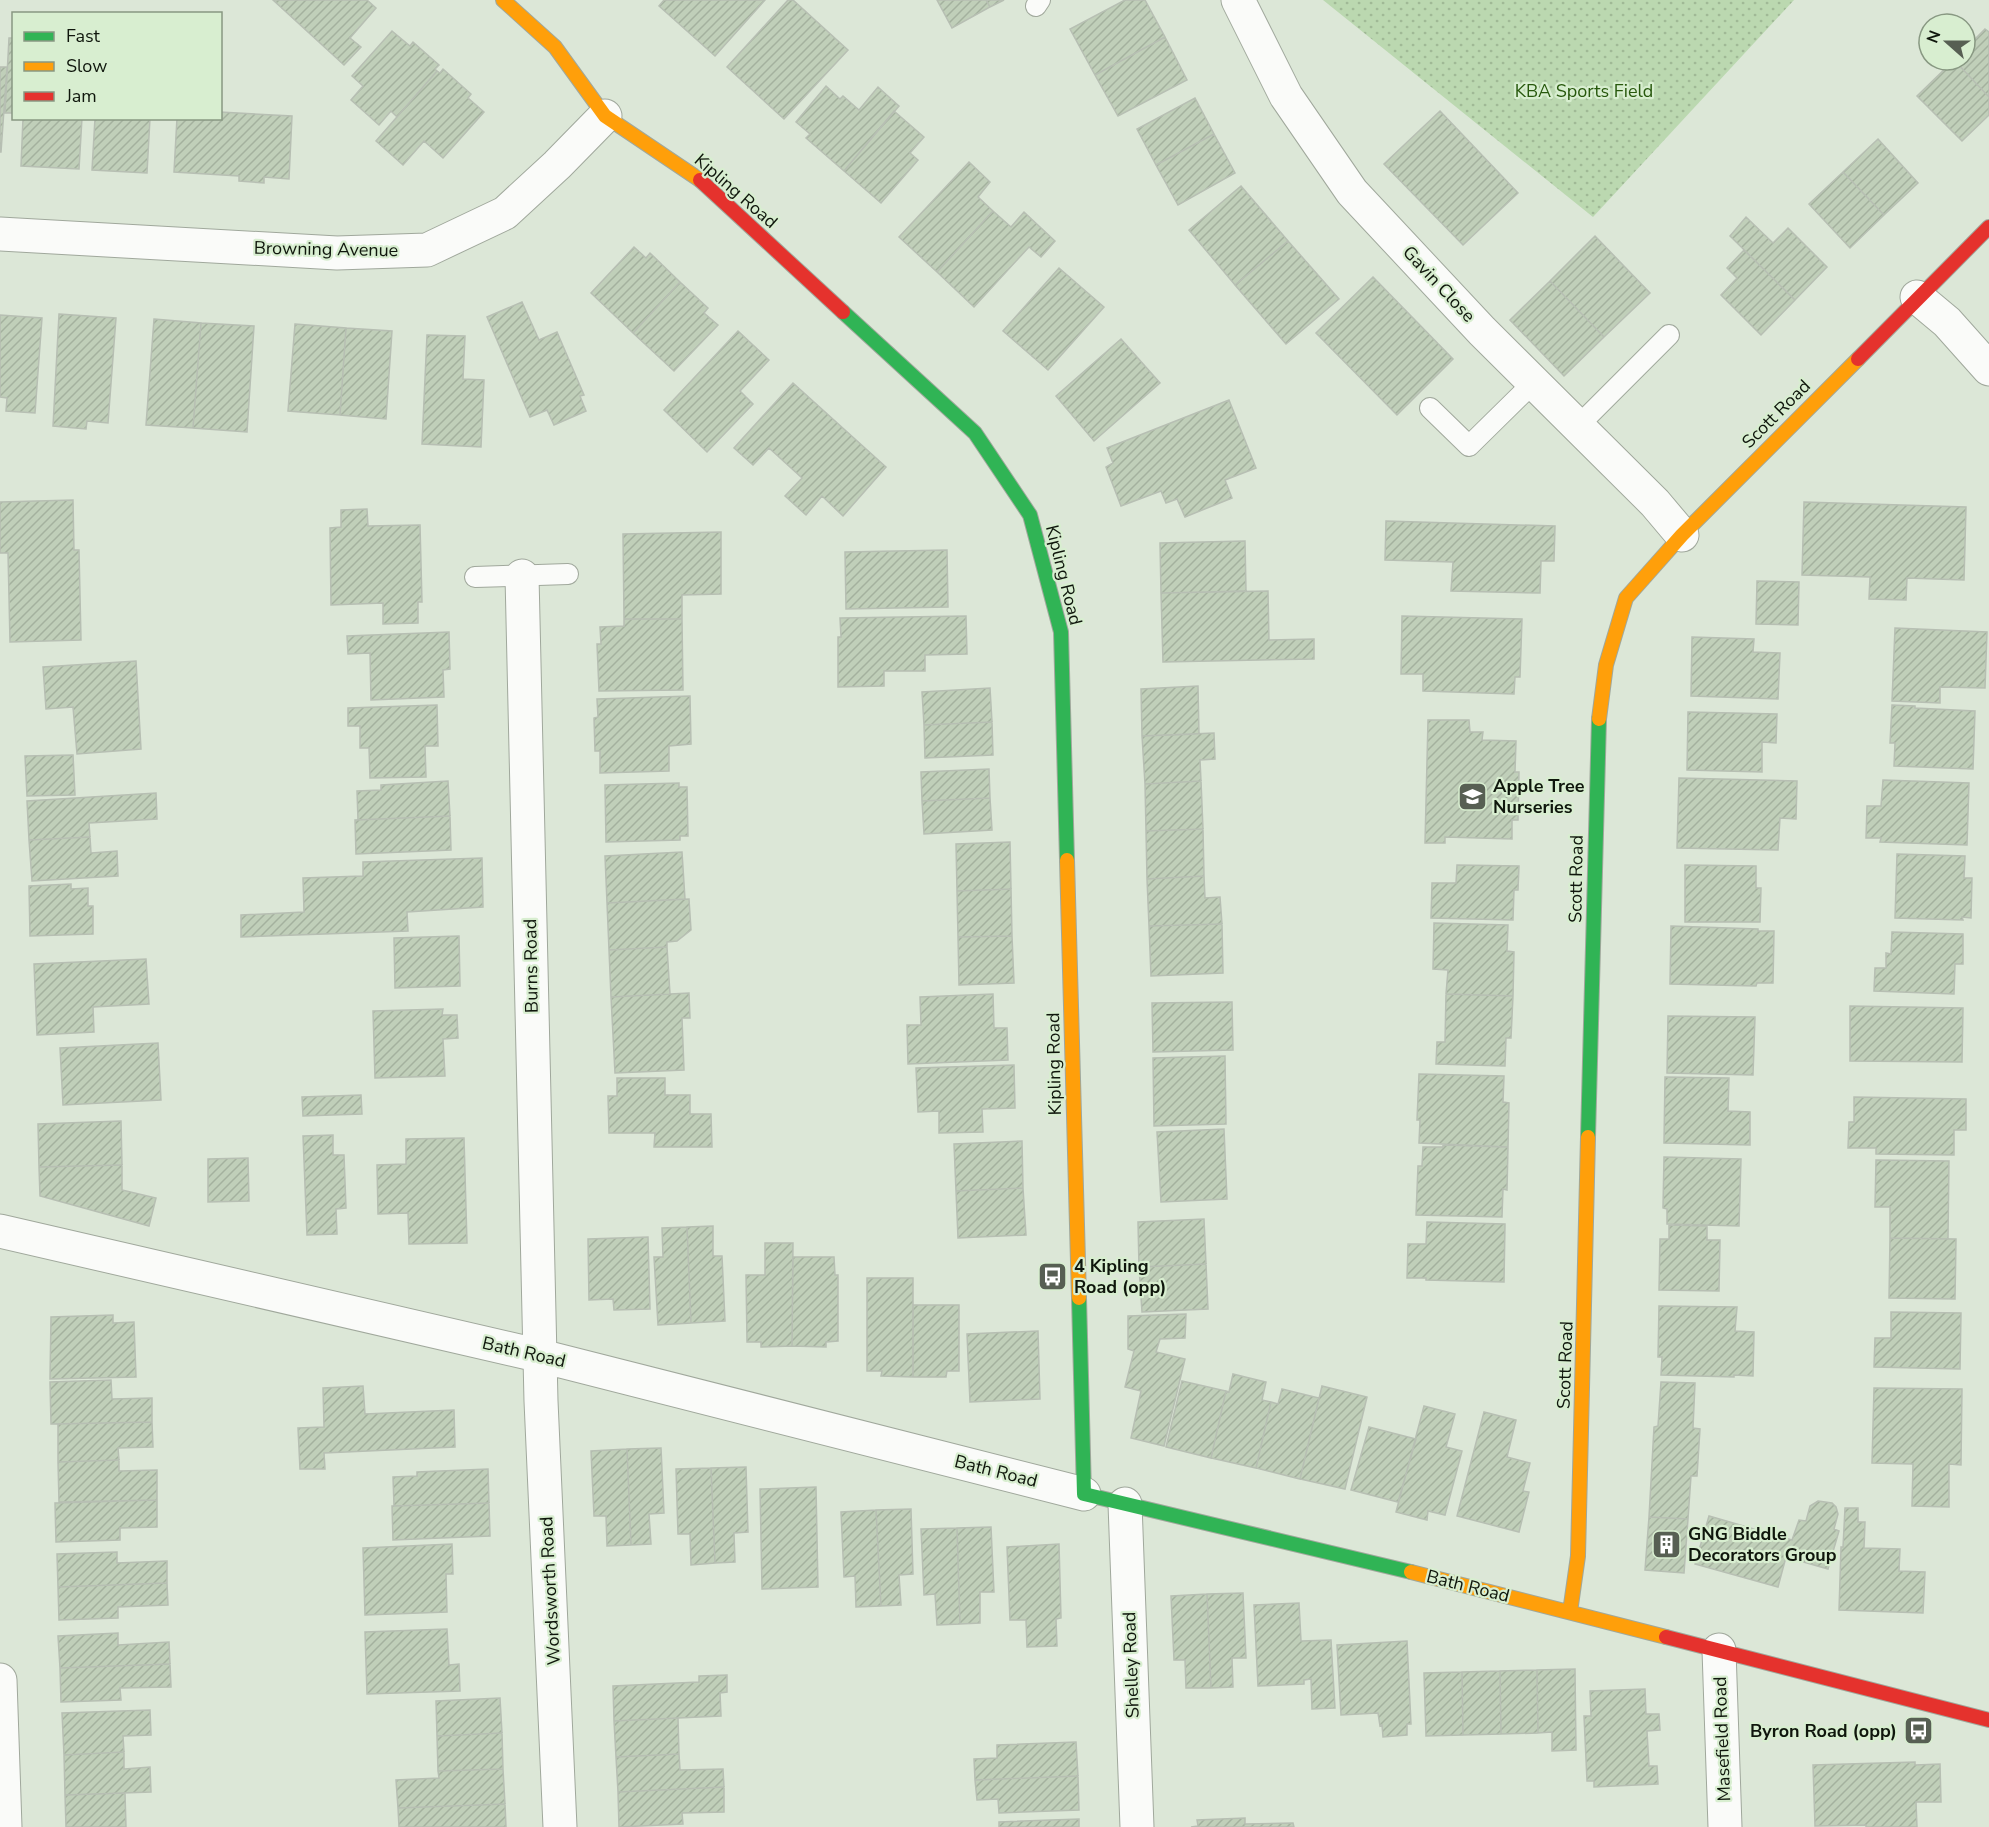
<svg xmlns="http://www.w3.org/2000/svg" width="1989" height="1827" font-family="'Nunito Sans',sans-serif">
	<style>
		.park { fill: url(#park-dots) }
		.building { fill: url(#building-hatch); stroke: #b7bfb3; stroke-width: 1.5 }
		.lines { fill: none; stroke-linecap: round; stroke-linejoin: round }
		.lane-casing { stroke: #a0a89c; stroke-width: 22 }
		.street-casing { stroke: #a0a89c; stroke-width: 35 }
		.fast-casing { stroke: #a0a89c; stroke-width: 16 }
		.slow-casing { stroke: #a0a89c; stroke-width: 16 }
		.jam-casing { stroke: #a0a89c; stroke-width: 16 }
		.lane { stroke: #fafbf9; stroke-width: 20 }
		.street { stroke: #fafbf9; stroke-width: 33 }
		.fast { stroke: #30b455; stroke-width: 14 }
		.slow { stroke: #ff9f0a; stroke-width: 14 }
		.jam { stroke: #e5322d; stroke-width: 14 }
		.labels { text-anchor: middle; stroke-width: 4.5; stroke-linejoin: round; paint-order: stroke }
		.park-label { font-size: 18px; fill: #27580c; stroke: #d8eed0 }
		.street-label { font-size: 18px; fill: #0f160c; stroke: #d8eed0 }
		.poi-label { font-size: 18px; font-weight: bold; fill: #0f160c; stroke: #d8eed0; text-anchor: start }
	</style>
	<defs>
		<pattern id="park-dots" width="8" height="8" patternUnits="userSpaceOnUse" patternTransform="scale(1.5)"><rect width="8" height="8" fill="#bbd8b0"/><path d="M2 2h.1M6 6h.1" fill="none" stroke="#a0b996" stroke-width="1.8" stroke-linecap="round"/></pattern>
		<pattern id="building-hatch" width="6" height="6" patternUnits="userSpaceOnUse" patternTransform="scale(1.5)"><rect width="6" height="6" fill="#c0cfb9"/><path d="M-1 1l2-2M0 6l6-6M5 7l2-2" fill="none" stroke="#a4b19e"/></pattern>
	</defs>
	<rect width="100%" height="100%" fill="#dce7d7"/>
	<path class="park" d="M1323,0H1794L1593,217Z"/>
	<path class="building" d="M273,0H367L376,8L350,38L361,47L344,65Z
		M664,0H765L715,56L659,6Z
		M788,0H793L848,50L784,119L727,67Z
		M937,0H986L990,7L952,28Z
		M986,0H1004L990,7Z
		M1125,0H1145L1165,37L1095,75L1070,29Z
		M1985,29L1989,32V97L1954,60H1965V49Z
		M392,31L410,46L413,42L439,65L435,69L437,71L397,117L391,111L379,125L351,100L363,86L352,76Z
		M1165,37L1187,80L1118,116L1095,75Z
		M9,38H14V113H5Z
		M1954,60L1989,97V115L1962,141L1917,96Z
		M0,67H7L1,152H0Z
		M443,69L471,94L468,98L484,112L443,158L424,141L403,165L376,141L437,71L440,73Z
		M826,86L840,99L843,96L859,110L878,87L899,106L844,171L806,138L810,134L796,122Z
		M1195,98L1214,134L1156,165L1137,129Z
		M894,111L924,137L910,153L918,160L881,203L844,171Z
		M1440,111L1518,193L1463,245L1384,164Z
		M220,112L292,116L289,179L264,177V183L239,181V176L174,172L177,118H220Z
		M23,118H82L79,169L21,166Z
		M95,118H150L147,173L92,170Z
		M1214,134L1235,173L1178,205L1156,165Z
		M1878,139L1918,183L1884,215L1843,172Z
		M969,162L990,182L978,197L993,211L937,272L899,237Z
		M1843,172L1884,215L1850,248L1809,204Z
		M1241,186L1288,241L1235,285L1189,230Z
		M993,211L1011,227L1024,212L1055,241L1041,257L1029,247L974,307L937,272Z
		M1746,217L1773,243L1788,228L1827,267L1795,300L1730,236Z
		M1595,236L1650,293L1604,337L1550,281Z
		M1288,241L1339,299L1286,344L1235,285Z
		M634,247L646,258L650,253L680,282L633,333L591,293Z
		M1744,250L1795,300L1761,335L1721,295L1737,278L1727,268Z
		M1059,268L1104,307L1048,370L1003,331Z
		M1373,277L1453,359L1397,415L1316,333Z
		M1550,281L1604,337L1564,376L1510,320Z
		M680,282L708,308L704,313L718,325L674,371L633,333Z
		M522,302L539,340L557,332L584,395L580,396L586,411L554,425L547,410L530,417L487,317Z
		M59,314L116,318L108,423L87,421L86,429L53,426Z
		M0,315L42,318L35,413L6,411L7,398L0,397Z
		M154,319L201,323L193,428L146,425Z
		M201,323L254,326L247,432L193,428Z
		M295,324L346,328L340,415L288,411Z
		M346,328L392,331L386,419L340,415Z
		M738,331L769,360L740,391L753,404L707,452L664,410Z
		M427,335L465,336L463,379L484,380L481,447L422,444Z
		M1121,339L1160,383L1094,441L1056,396Z
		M793,383L886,467L843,516L822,496L806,515L785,496L802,478L769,448L753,465L734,448Z
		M1229,400L1256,468L1225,480L1232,498L1185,517L1177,499L1166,503L1161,491L1121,506L1106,467L1113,463L1107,448Z
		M73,500L74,550H79L81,640L10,642L8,553H0V502Z
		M1804,502L1966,507L1964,580L1907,578L1906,600L1869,599L1870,577L1802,575Z
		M367,509L368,526L420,525L422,602H418V623L383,624V603L331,605L330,528L341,527V510Z
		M1386,521L1555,526L1554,561H1541L1540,593L1451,591L1453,562L1385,560Z
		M721,532V594L682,595V619H624L623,534Z
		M1245,541L1246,591L1161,593L1160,543Z
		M947,550L948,607L846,609L845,552Z
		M1757,581L1799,582L1798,625L1756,624Z
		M1268,591L1269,640L1314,639V659L1163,662L1161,593Z
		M966,616L967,654L925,655V671H884V686L838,687V637H841L840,618Z
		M1402,616L1522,619L1520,677H1515L1514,694L1423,691V674H1401Z
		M624,619H682L683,690L599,691L597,644H601L600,627L624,626Z
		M1895,628L1987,632L1985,688L1940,687V703L1892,701Z
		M449,632L450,669L443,670L444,697L371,700L370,653L348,654L347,636Z
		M1692,637L1754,639L1753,652L1780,653L1778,699L1691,696Z
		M136,661L141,749L77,754L73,707L46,709L43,667Z
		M1198,686L1199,734L1142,736L1141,689Z
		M990,688L992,722L924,725L922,692Z
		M690,696L691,744L669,746V771L600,773V751H595L594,718L598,717L597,699Z
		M437,705L438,746H425L426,777L370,778L369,748H360V726H348V708Z
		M1892,705L1915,706V708L1975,711L1973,769L1894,766L1895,743H1890Z
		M1688,712L1777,714L1776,743L1762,742V772L1687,770Z
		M1428,720H1469L1470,732H1483L1482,740L1516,741L1515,772H1519L1518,820H1512V839L1445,837V843H1425Z
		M992,722L993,755L925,758L924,725Z
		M1214,733L1215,759L1200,760L1201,781L1145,784L1142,736Z
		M73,755L75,795L27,796L25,756Z
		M989,769L990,798L922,801L921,772Z
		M1679,778L1797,781L1796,819L1780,818L1778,850L1677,848Z
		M1883,780L1969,783L1967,845L1880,842L1881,838H1866L1867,806H1881Z
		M448,781L450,816L358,820L357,791L381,790V785Z
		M1201,781L1203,829L1146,831L1145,784Z
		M679,783V787H687L688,836H680V840L606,842L605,785Z
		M156,793L157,819L89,823L90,837L29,840L27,801Z
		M990,798L992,830L924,834L922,801Z
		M450,816L451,850L356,854L355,820Z
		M1203,829L1204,876L1147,879L1146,831Z
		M90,837L91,853L117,851L118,876L32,881L29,840Z
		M1010,842L1011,889L957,891L956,844Z
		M682,852L685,899L607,903L605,856Z
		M1897,854L1965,856L1964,878H1972L1971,918L1962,917L1963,920L1895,918Z
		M482,858L483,907L407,912L408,931L241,937V915L304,912L303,878L363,876V862Z
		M1457,865L1519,866L1518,890H1514L1513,920L1431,918L1432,883H1456Z
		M1685,865L1756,866V888H1761L1760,922H1685Z
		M1204,876L1205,898L1220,897L1222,924L1149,926L1147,879Z
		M71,884V889L88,888V906H93V934L30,936L29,886Z
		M1011,889L1012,936L958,937L957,891Z
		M689,899L691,930L677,941L667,942V947L609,950L607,903Z
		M1434,923L1508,925L1507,951L1514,952L1513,996L1446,994L1448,970L1433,969Z
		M1222,924L1223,973L1151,976L1149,926Z
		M1671,926L1758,929V931H1774L1773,983H1757L1756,986L1670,984Z
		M1892,932L1963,934V964H1955L1954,994L1874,991L1875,968H1886V953L1891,954Z
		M459,936L460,986L395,988L394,938Z
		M1012,936L1014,983L959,985L958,937Z
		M667,947L670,994L611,997L609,950Z
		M146,959L149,1004L93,1007L94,1032L37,1035L34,964Z
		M689,993L690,1018H682L684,1070L615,1073L611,997Z
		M993,994L994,1028H1007L1008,1060L908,1064L907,1025H921L920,997Z
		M1446,994L1513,996L1511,1038H1506L1505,1066L1436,1064L1437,1042H1445Z
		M1232,1002L1233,1050L1153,1052L1152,1003Z
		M1850,1006L1963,1008L1962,1062L1850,1061Z
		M443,1009L442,1015H457L458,1038L443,1039L445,1076L375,1078L373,1011Z
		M1668,1016L1755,1017L1753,1075L1667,1073Z
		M158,1043L161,1100L63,1105L60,1048Z
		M1225,1056L1226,1124L1154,1126L1153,1058Z
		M1014,1065L1015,1108L982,1109L983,1132L939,1133V1111L918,1112L916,1068Z
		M1419,1074L1504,1076L1503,1102L1509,1103L1508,1147L1419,1143L1420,1120H1417Z
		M1665,1077L1729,1078L1728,1111L1750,1112V1145L1664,1143Z
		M617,1078H665V1095H690V1114H711L712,1147H654L655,1133H609L608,1096H617Z
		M361,1095L362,1114L303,1116L302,1097Z
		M1854,1097L1966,1099V1130H1954V1155L1876,1154V1148H1848L1849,1122H1854Z
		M121,1121L122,1165L39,1167L38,1124Z
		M1224,1129L1227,1199L1161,1202L1157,1132Z
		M333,1135V1155H344L346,1208L336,1209L337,1234L307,1235L303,1136Z
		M464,1138L467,1243L409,1244L408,1213L378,1214L377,1165L406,1164V1139Z
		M1022,1141L1023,1188L956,1191L954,1144Z
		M1443,1145L1508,1147L1507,1190L1503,1189L1502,1217L1416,1215L1418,1166H1422L1423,1147H1443Z
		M1664,1157L1741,1159L1739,1226L1667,1224V1209L1663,1208Z
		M248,1158L249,1201L208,1202V1159Z
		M1876,1160L1949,1161L1948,1239L1890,1238V1207H1875Z
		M122,1165V1190L156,1198L149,1226L40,1196L39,1167Z
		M1023,1188L1026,1235L958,1238L956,1191Z
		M1204,1219L1206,1264L1139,1267L1138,1222Z
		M1427,1222L1505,1224L1504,1282L1426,1280V1278H1407L1408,1244H1426Z
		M1669,1225L1707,1226V1240H1720L1719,1291L1659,1290L1660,1239H1669Z
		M713,1226V1256H722L725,1321L691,1323L687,1227Z
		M687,1227L691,1323L658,1325L654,1257H663L662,1228Z
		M648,1237L650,1309L614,1310L613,1299L589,1300L588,1239Z
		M1890,1238L1956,1239L1955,1299L1889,1298Z
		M765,1243H793L792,1346L761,1347V1342H747L746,1275H765Z
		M793,1257H834L835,1275H838V1341L826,1342V1347L792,1346Z
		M1206,1264L1208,1309L1142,1312L1139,1267Z
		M867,1278H913V1377L881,1376L882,1371H867Z
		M913,1305H959V1371H947L946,1377H913Z
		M1659,1306L1737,1307L1735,1331L1754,1332L1753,1376L1734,1375V1377L1661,1375L1662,1357H1658Z
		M1891,1312L1961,1313L1960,1369L1874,1367L1875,1338H1891Z
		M1186,1314L1185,1338L1160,1339L1156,1352L1185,1359L1164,1446L1131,1438L1141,1391L1125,1387L1134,1351L1128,1349V1316Z
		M113,1315V1323L134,1322L136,1377L50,1379L51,1317Z
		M1038,1331L1040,1399L970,1402L967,1334Z
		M1233,1374L1266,1382L1262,1400L1271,1402L1256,1468L1211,1458L1226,1391L1229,1392Z
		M111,1380L112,1399L152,1398V1422L51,1424L50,1382Z
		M1182,1381L1226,1391L1211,1458L1166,1447Z
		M1661,1382L1695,1383L1693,1428L1700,1429L1697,1476H1691L1688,1519L1649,1517L1654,1427L1658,1426Z
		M363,1386L365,1414L454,1410L455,1447L324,1453L325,1469H300L298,1428L324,1427L323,1388Z
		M1322,1386L1367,1397L1345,1489L1300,1479Z
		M1874,1388L1962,1389L1961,1465L1949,1464V1507L1912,1506L1913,1464L1872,1463Z
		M1282,1389L1319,1398L1300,1479L1256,1468L1271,1402L1278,1404Z
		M1424,1406L1455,1414L1446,1447L1462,1451L1445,1515L1428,1511L1427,1520L1396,1512Z
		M1484,1412L1516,1420L1507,1457L1530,1463L1523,1491L1529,1492L1519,1532L1457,1516Z
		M152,1422L153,1447L118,1448L119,1460L58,1462V1424Z
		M1369,1427L1416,1439L1398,1502L1351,1490Z
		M661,1448L664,1513L649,1514L651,1544L631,1545L627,1449Z
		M627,1449L631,1545L607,1546L606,1516H594L591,1451Z
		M119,1460V1471L157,1470V1500L59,1502L58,1462Z
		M746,1467L748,1532L734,1533L735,1562L715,1563L711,1468Z
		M711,1468L715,1563L691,1565L690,1534H678L676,1469Z
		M488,1469L489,1503L394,1506L393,1477L417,1476V1472Z
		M816,1487L818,1587L762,1589L760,1489Z
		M157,1500V1527L120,1528V1540L56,1542L55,1503Z
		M1818,1501L1832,1503L1836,1507L1838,1514L1834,1529L1839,1531L1828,1569L1786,1557L1778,1587L1695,1564L1709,1516L1792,1540L1799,1520L1806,1521L1810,1506Z
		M489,1503L490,1536L393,1540L392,1506Z
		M1845,1508H1858V1522H1865L1864,1548L1900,1549L1899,1571L1925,1572L1923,1613L1839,1610L1841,1547H1843Z
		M911,1509L913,1574L899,1575L901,1605L881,1606L876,1510Z
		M876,1510L881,1606L856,1607L855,1576L844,1577L841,1512Z
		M1649,1517L1688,1519L1684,1573L1645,1570Z
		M991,1527L994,1592H980V1623L960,1624L957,1528Z
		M957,1528L960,1624L937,1625L935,1594L924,1595L921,1529Z
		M452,1544L453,1574H446L447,1612L365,1615L363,1548Z
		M1059,1544L1061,1618L1056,1619L1057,1646L1027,1647L1026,1620H1010L1007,1547Z
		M117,1552V1563L167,1561V1583L58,1587L57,1554Z
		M167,1583L168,1605L118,1607V1618L59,1620L58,1587Z
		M1243,1593L1246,1658H1232L1233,1687L1211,1688L1207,1594Z
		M1207,1594L1211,1688H1186L1185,1660H1174L1171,1596Z
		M1299,1603L1301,1641L1331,1640L1335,1708L1312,1709L1311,1679L1304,1680V1684L1258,1686L1254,1605Z
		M447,1629L449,1665L459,1664L460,1691L367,1694L365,1632Z
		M118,1633V1645L169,1642L170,1664L60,1668L58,1636Z
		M1407,1641L1411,1724H1407V1735L1383,1737L1382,1725L1380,1726L1378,1713L1341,1715L1337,1645Z
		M170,1664L171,1687L120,1688L121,1700L61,1702L60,1668Z
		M1575,1669L1576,1750L1552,1751V1732L1538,1733L1537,1670Z
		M1537,1670L1538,1733L1501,1734L1500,1671Z
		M1500,1671L1501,1734L1463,1735L1462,1672Z
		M1462,1672L1463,1735L1426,1736L1424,1673Z
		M727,1675V1692L720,1693L721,1716L614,1721L613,1686L699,1682V1676Z
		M1645,1689L1646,1714H1659L1660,1730L1647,1731L1649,1766H1657L1658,1784L1594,1787V1781H1587L1584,1716H1591L1590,1691Z
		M500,1698L502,1733L437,1736L436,1701Z
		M150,1710L151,1735L123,1736L124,1752L64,1755L62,1713Z
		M678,1718L679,1754L616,1757L614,1721Z
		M502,1733L503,1769L438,1771L437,1736Z
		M1076,1742L1078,1776L975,1780L974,1759L997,1758V1745Z
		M124,1752V1769L150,1767L151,1792L65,1795L64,1755Z
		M679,1754L680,1770L723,1769L724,1787L618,1792L616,1757Z
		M1915,1762V1765L1940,1764L1941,1802H1916L1917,1827H1866V1825L1815,1826L1813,1765Z
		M503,1769L505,1804L398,1808L396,1780L439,1778L438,1771Z
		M1078,1776L1079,1810L999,1813L998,1799L977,1800L975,1780Z
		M724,1787V1812L682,1813L683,1824L619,1827L618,1792Z
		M125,1793L126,1827H66L65,1795Z
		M505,1804L506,1827H399L398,1808Z
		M1245,1818V1824L1293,1823L1294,1827H1191L1198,1826L1197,1820Z
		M1079,1819V1827H999V1822Z"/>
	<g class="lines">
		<defs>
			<path id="lane" d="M1036,6L1040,0
				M1430,408L1469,446L1534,382
				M1578,426L1669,335
				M475,577L568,574"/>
			<path id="street" d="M1238,0L1286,96L1352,192L1482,331L1655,503L1682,535
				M0,234L337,253L427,250L505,213L557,165L605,116
				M1917,297L1947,322L1989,369
				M522,576L541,1401L560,1827
				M0,1231L541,1356L1084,1494
				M1125,1504L1137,1827
				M1719,1650L1725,1827
				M0,1680L5,1827"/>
			<path id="fast" d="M843,312L975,433L1030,515L1061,632L1067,860
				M1588,1137L1599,719
				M1079,1298L1084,1494L1411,1572"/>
			<path id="slow" d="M503,0L555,47L605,116L700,180
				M1599,719L1606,665L1626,598L1682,535L1858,359
				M1067,860L1079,1298
				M1411,1572L1666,1637
				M1570,1612L1578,1556L1588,1137"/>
			<path id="jam" d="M700,180L843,312
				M1858,359L1989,227
				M1666,1637L1989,1720"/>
		</defs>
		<use href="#lane" class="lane-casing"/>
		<use href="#street" class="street-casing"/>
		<use href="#fast" class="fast-casing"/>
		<use href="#slow" class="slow-casing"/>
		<use href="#jam" class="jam-casing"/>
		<use href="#lane" class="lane"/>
		<use href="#street" class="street"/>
		<use href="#fast" class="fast"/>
		<use href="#slow" class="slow"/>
		<use href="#jam" class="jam"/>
	</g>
	<defs>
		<symbol id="school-square" viewBox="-11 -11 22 22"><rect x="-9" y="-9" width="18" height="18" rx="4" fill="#575f53" stroke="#d8eed0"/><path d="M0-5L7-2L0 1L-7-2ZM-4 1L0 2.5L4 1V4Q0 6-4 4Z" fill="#fff"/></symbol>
		<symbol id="bus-square" viewBox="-11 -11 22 22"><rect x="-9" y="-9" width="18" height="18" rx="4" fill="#575f53" stroke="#d8eed0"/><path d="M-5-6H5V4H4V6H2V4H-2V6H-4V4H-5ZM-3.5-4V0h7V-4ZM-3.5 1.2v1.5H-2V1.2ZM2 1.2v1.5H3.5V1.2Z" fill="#fff"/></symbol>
		<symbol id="building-square" viewBox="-11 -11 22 22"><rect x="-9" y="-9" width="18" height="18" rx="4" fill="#575f53" stroke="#d8eed0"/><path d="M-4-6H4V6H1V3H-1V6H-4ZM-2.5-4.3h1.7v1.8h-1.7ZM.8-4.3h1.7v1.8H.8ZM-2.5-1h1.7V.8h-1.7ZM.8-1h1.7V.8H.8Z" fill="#fff"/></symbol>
	</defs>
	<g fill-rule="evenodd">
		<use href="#school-square" x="1456" y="780" width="33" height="33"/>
		<use href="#bus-square" x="1036" y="1260" width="33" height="33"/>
		<use href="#building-square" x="1650" y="1528" width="33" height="33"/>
		<use href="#bus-square" x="1902" y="1714" width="33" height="33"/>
	</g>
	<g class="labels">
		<g class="park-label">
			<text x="1584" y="97">KBA Sports Field</text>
		</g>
		<g class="street-label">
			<text transform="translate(736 191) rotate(41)" y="6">Kipling Road</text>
			<text transform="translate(326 249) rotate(1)" y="6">Browning Avenue</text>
			<text transform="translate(1439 284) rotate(47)" y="6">Gavin Close</text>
			<text transform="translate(1776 414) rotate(-45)" y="6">Scott Road</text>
			<text transform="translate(1064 575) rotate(76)" y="6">Kipling Road</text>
			<text transform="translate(1576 879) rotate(-89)" y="6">Scott Road</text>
			<text transform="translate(531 966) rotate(-91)" y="6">Burns Road</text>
			<text transform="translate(1054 1064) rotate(-91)" y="6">Kipling Road</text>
			<text transform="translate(524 1352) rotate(13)" y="6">Bath Road</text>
			<text transform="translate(1565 1365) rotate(-88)" y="6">Scott Road</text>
			<text transform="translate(996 1471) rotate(14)" y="6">Bath Road</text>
			<text transform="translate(1468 1586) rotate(14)" y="6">Bath Road</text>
			<text transform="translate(550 1591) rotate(-93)" y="6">Wordsworth Road</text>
			<text transform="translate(1131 1665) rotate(-92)" y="6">Shelley Road</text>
			<text transform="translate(1722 1739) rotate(-92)" y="6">Masefield Road</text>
		</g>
		<g class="poi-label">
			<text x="1493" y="792">Apple Tree<tspan x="1493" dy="21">Nurseries</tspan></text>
			<text x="1074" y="1272">4 Kipling<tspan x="1074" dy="21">Road (opp)</tspan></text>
			<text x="1688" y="1540">GNG Biddle<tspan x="1688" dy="21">Decorators Group</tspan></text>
			<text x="1897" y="1737" text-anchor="end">Byron Road (opp)</text>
		</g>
	</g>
	<rect x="12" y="12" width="210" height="108" fill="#d8eed0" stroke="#889882" stroke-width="1.5"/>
	<rect x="24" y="32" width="30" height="9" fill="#30b455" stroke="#889882" stroke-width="1.5"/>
	<text x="66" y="42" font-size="18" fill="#0f160c">Fast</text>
	<rect x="24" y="62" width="30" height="9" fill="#ff9f0a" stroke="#889882" stroke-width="1.5"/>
	<text x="66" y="72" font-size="18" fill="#0f160c">Slow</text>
	<rect x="24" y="92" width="30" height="9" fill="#e5322d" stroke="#889882" stroke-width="1.5"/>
	<text x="66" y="102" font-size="18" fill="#0f160c">Jam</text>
	<g transform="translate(1947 42) rotate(291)"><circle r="28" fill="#d8eed0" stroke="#889882" stroke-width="1.5"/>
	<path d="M0-4.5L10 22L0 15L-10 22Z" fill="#575f53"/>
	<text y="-9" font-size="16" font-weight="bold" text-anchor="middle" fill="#0f160c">N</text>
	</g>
</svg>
